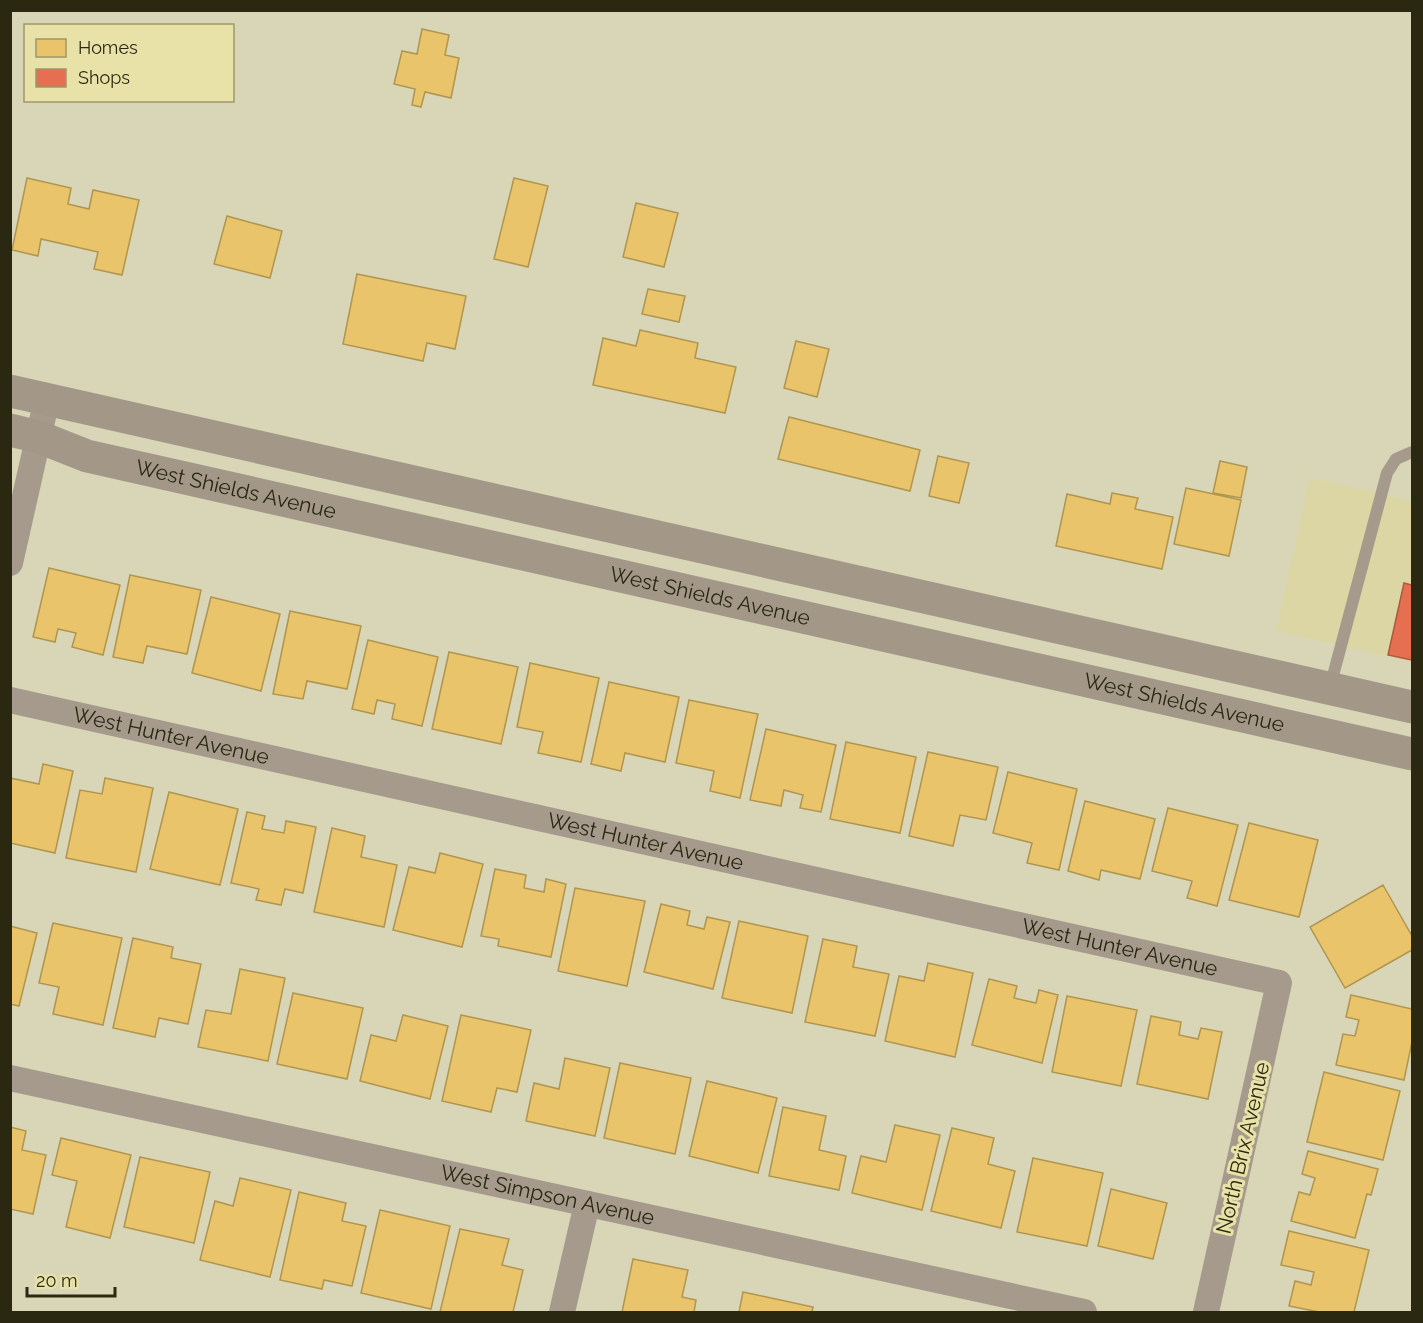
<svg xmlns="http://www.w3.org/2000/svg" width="1423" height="1323" font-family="Raleway,sans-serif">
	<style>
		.built { fill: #dbd6a4 }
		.homes { fill: #e9c46a; stroke: #b0954f; stroke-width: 1.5 }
		.shops { fill: #e76f51; stroke: #ae5a3e; stroke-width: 1.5 }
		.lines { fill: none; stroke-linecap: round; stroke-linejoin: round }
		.lane { stroke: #a69a8d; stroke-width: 12 }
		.street { stroke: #a69a8d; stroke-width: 26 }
		.secondary { stroke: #a39888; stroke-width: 33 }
		.labels { text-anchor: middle; stroke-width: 6; stroke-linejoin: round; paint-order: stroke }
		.street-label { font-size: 21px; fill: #2a2811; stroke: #e8e2a8 }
	</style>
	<rect width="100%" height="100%" fill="#d9d6b7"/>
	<path class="built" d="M1310,478L1412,501V662L1276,631Z"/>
	<path class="homes" d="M422,29L449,35L445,55L459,58L451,98L425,92L421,107L412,105L415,89L394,84L402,51L417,54Z
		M27,178L71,188L68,204L89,209L93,190L139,200L122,275L94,269L98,252L41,239L38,256L12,250Z
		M514,178L548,186L528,267L494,259Z
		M636,203L678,213L664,267L623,257Z
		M227,216L282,231L270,278L214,264Z
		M357,274L466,296L455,349L427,343L423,361L343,344Z
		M648,289L685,296L679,322L642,314Z
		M640,330L698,343L695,358L736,367L725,413L593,385L603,338L636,346Z
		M796,341L829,349L817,397L784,388Z
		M789,417L920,450L910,491L778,459Z
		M938,456L969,463L959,503L929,496Z
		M1220,461L1247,467L1241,498L1213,493Z
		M1186,488L1241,500L1229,556L1174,544Z
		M1112,493L1138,498L1135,509L1173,517L1162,569L1056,546L1067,494L1110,504Z
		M49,568L120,585L103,655L72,647L76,633L58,629L55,642L33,637Z
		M130,575L201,590L187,654L147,646L143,663L113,657Z
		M211,597L280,614L261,691L192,673Z
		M290,611L361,626L347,689L307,681L303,699L273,694Z
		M368,640L438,657L422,726L392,719L395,704L377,700L374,714L352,709Z
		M449,652L518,667L501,744L432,729Z
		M530,663L599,678L581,762L538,753L543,732L517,727Z
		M609,682L679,697L665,762L625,753L621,771L591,764Z
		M689,700L758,714L740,798L710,791L714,771L676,763Z
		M766,729L836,745L821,812L800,808L803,795L784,790L781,806L750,800Z
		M846,742L916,757L900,833L830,819Z
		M928,752L998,767L986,820L960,815L953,846L909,836Z
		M43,764L73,771L55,853L10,843V778L39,784Z
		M1008,772L1077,789L1059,870L1027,863L1032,843L993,833Z
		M105,778L153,788L136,872L66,858L80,790L102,794Z
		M169,792L238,809L220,885L150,869Z
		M1085,801L1155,819L1140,879L1101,870L1099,880L1068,871Z
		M1168,808L1238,825L1217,906L1187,898L1192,881L1152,871Z
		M247,812L265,816L262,829L284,833L286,821L316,827L303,893L285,889L281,905L256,900L259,889L231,883Z
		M1249,823L1318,840L1299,917L1229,900Z
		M332,828L365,836L361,857L397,865L384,927L314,912Z
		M440,853L483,864L462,947L393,930L409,867L435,873Z
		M495,869L526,875L524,888L544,892L546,879L566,884L551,957L498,946L499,939L481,936Z
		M1383,885L1412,936V950L1345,988L1310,927Z
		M575,888L645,901L627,986L558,971Z
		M661,904L690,911L687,925L704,929L707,917L730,922L713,989L644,972Z
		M739,921L808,936L792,1013L722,998Z
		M53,923L122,938L103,1025L53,1014L59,987L39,983Z
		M10,926L37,933L19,1006L10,1004Z
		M133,938L173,947L171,958L201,964L188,1024L159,1018L155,1037L113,1028Z
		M823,939L857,946L853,967L889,974L875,1036L805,1022Z
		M928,963L973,973L955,1057L885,1041L899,976L924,981Z
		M240,969L285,978L268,1061L198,1047L206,1010L231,1014Z
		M989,979L1017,986L1014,998L1036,1003L1039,990L1058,995L1042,1063L972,1045Z
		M293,993L363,1008L347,1079L277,1064Z
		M1351,995L1412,1009V1042L1404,1080L1336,1065L1343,1034L1355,1036L1359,1020L1346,1017Z
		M1067,996L1137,1010L1121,1086L1052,1072Z
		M403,1015L448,1026L430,1099L360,1081L371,1035L396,1041Z
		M461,1015L531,1030L517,1092L497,1088L491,1112L442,1101Z
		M1151,1016L1181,1022L1179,1035L1198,1039L1201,1028L1222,1032L1208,1099L1137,1084Z
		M565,1058L610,1068L595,1136L526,1121L534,1083L559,1089Z
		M620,1063L691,1078L675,1154L604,1138Z
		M1324,1072L1400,1091L1383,1160L1307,1142Z
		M707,1081L777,1098L758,1173L689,1156Z
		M783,1107L826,1116L819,1150L846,1156L839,1190L769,1176Z
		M895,1125L940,1135L922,1210L852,1193L861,1156L886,1162Z
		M10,1127L26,1131L22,1150L46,1155L33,1214L10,1209Z
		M952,1128L994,1138L988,1164L1015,1171L1001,1228L931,1211Z
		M61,1138L131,1155L110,1238L66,1227L77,1181L52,1175Z
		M1308,1151L1378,1169L1371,1195L1367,1194L1355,1238L1291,1221L1299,1192L1310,1195L1315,1178L1302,1174Z
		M140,1157L210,1172L194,1243L124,1227Z
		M1033,1158L1103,1173L1087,1246L1017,1232Z
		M240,1178L291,1190L270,1277L200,1260L215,1201L233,1206Z
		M1111,1189L1167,1203L1153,1259L1098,1246Z
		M299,1192L346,1203L342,1221L366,1226L352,1286L324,1280L322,1289L280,1280Z
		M380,1210L450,1226L431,1309L361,1293Z
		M460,1229L509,1239L502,1265L523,1270L513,1312H440Z
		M1289,1231L1369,1250L1354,1312H1319L1289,1306L1295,1281L1311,1285L1314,1272L1281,1265Z
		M633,1259L688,1270L682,1297L696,1300L694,1312H622Z
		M743,1292L813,1307L812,1312H739Z"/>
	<path class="shops" d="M1404,583L1412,585V660L1388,655Z"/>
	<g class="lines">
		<path class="lane" d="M1330,687L1387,473L1396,459L1412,452"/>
		<g class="street">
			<path d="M10,563L47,399"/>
			<path id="s1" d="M10,700L1279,983L1206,1312"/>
			<path id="s2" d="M10,1078L1084,1312"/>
			<path d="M562,1312L587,1204"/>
		</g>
		<g class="secondary">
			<path d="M10,391L1412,707"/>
			<path id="s3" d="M10,430L39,437L87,456L1412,754"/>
		</g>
	</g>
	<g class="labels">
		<g class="street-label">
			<text dy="7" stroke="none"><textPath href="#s3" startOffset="234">West Shields Avenue</textPath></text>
			<text dy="7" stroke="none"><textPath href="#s3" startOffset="720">West Shields Avenue</textPath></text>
			<text dy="7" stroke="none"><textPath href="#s3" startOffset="1206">West Shields Avenue</textPath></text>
			<text dy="7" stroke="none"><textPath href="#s1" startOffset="165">West Hunter Avenue</textPath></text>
			<text dy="7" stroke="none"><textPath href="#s1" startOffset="651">West Hunter Avenue</textPath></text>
			<text dy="7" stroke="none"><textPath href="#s1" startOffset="1137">West Hunter Avenue</textPath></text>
			<text transform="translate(1243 1148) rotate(-77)" y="7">North Brix Avenue</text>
			<text dy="7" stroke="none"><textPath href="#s2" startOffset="550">West Simpson Avenue</textPath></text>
		</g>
	</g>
	<rect width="1423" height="1323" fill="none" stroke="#2a2811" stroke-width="24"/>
	<rect x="24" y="24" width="210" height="78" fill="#e8e2a8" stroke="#9c986c" stroke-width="1.5"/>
	<rect x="36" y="39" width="30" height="18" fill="#e9c46a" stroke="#9c986c" stroke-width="1.5"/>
	<text x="78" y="54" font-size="18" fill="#2a2811">Homes</text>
	<rect x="36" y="69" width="30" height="18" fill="#e76f51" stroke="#9c986c" stroke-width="1.5"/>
	<text x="78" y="84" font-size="18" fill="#2a2811">Shops</text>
	<path d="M27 1287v9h88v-9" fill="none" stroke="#2a2811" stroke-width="3"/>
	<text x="36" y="1287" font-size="18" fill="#2a2811" stroke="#e8e2a8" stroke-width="4.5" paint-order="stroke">20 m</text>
</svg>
